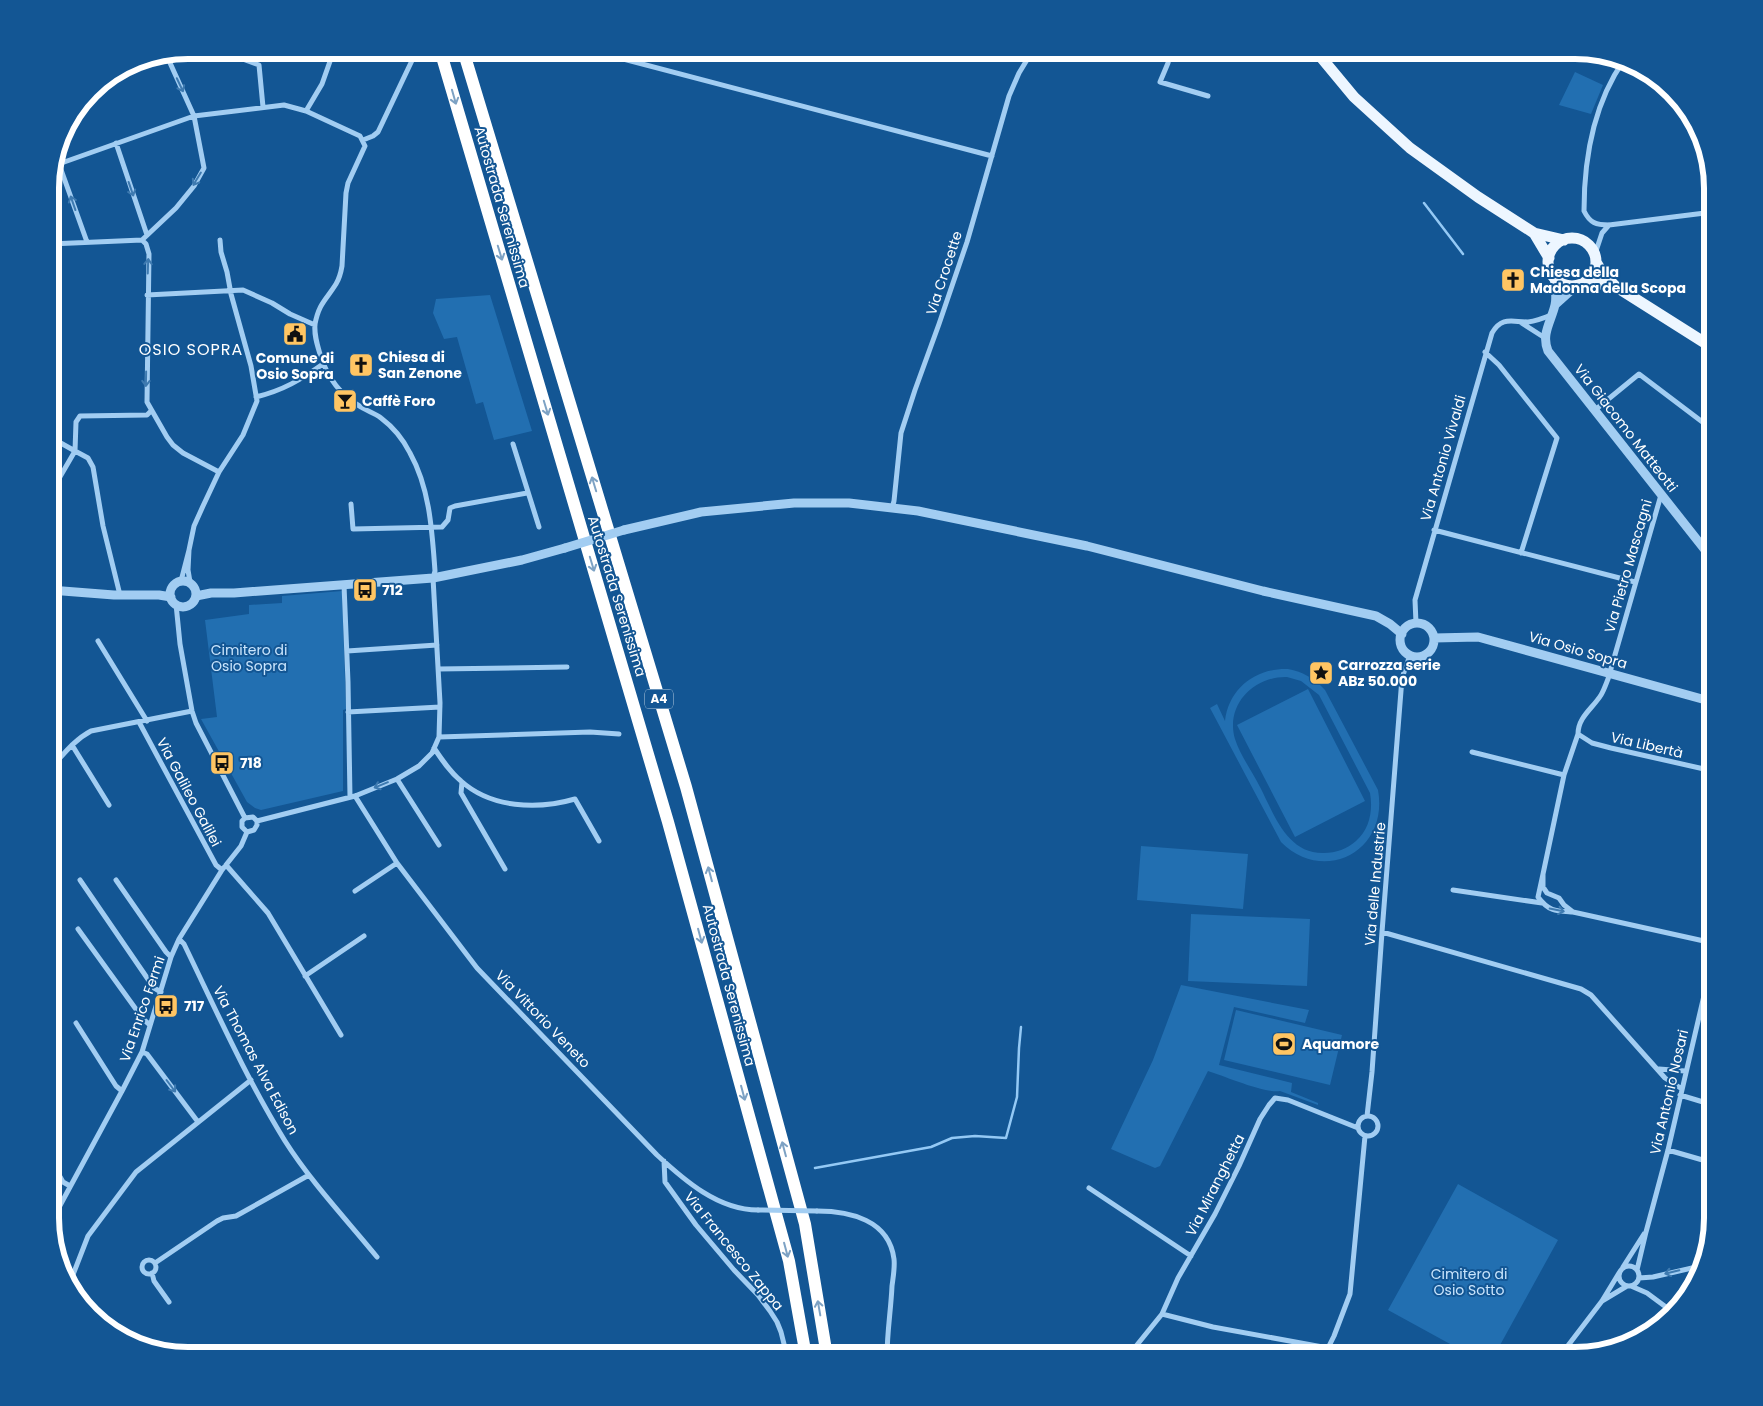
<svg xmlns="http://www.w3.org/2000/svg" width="1763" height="1406" font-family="Poppins,sans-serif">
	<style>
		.green { fill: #226fb1; fill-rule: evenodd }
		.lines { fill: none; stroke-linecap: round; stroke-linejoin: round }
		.stream { stroke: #94c9f5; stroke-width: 2.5 }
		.minor { stroke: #a2cdf2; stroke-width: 5 }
		.tertiary { stroke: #a2cdf2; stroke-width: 9 }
		.primary { stroke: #edf6ff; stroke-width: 11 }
		.motorway { stroke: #fff; stroke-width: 12 }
		.minor-bridge { stroke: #a2cdf2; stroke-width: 5 }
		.tertiary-bridge { stroke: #a2cdf2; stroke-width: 9 }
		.oneway { stroke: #3e7ab0 }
		.oneway2 { stroke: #7da2c4 }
		.labels { text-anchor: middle; stroke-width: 4; stroke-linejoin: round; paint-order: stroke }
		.shield { fill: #135694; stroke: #b8ccdf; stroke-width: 1 }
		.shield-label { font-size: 12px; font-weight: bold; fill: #fff }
		.street-label { font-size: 14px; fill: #fff; stroke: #135694 }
		.poi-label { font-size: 14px; font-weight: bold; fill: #fff; stroke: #135694; text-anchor: start }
		.park-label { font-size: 14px; fill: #cae5fd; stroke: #135694 }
		.quarter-label { font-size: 16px; letter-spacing: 1px; fill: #fff; stroke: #135694 }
		.rim { fill: none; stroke: #fff; stroke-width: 6 }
	</style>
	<rect width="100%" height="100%" fill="#135694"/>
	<path class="green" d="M1575,72L1603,85L1591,114L1559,105Z
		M490,295L532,431L494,440L483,402L476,404L457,337L444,339L433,313L436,299Z
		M342,591L346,709L343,710V791L261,810L255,808L247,802L201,719L217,717L205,620L249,614V605L282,603V596Z
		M1288,669C1303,672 1314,678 1325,690L1378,790C1389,851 1324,885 1281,842L1210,708L1217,704L1225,721C1229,688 1256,668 1288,669ZM1287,677L1301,681L1319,695L1370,793C1373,810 1370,829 1356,841C1347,849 1336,853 1324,853C1287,854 1274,814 1260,787C1252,771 1240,755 1235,739C1225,705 1254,676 1287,677Z
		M1308,689L1365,801L1295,837L1237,725Z
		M1141,846L1248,854L1243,909L1137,900Z
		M1191,914L1310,919L1307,986L1188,981Z
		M1181,985L1309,1010L1305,1023L1234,1007L1219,1065L1292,1083L1291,1092L1318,1103V1105L1280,1091C1266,1094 1224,1076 1208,1071L1160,1166L1155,1168L1111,1149L1153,1060Z
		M1236,1010L1342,1035L1330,1085L1224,1060Z
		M1458,1184L1558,1240L1494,1356H1472L1388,1310Z"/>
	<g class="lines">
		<path class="stream" d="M1424,203L1463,254
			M815,1168L931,1147L952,1138L975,1136L1006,1138L1017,1097L1019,1048L1021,1027"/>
		<path class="minor" d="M218,50L259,65L263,107
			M589,50L992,156
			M1171,50L1168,63L1160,82L1208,96
			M1624,60C1594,103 1584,159 1584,211C1590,223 1596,225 1609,225L1713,212
			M363,140L373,136L378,132L417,50
			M116,143L147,235
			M59,164L87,242
			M53,166L194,116L284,105L306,111L322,84L334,50
			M142,240L146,244L149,254L147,402L167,437L173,445L183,453L219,472
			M50,244L142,240L176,208L194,186L204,168L194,116L166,54
			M1595,254L1602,233L1609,225
			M147,295L243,290L272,303L290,314L315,325
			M1520,322L1545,338
			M1485,352L1499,365L1557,438L1521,553
			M256,397C284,390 300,380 323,364
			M1595,410L1639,374L1713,430
			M50,437L75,451L76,422L80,416L147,415L151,411
			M513,444L539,527
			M50,494L75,451L88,458L93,467L103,526L120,595
			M351,504L353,529L442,527L448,520L450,508L455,506L527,493
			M892,508L894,501L901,433L915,390L939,324L967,242L1009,96L1019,73L1033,50
			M1434,530L1635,582
			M189,550L194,526L203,506L219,472L243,435L257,401L251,366L231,294L227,272L221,252L220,240
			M181,581L189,550L188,570L190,582
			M344,585L348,682L350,797
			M176,604L180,644L192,711L196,723L245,818
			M1416,623L1415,600L1492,333C1502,316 1512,322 1528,322C1536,321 1544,318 1551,315
			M98,641L147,721
			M347,651L437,645
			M438,669L567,667
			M348,712L440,707
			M139,722L216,865L222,870
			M1578,734L1592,743L1611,748L1713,771
			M439,737L590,732L619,734
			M72,745L109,805
			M434,748C442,760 450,772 461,781C491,808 537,810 575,799L599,841
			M1472,752L1564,775
			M50,769C63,755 74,740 91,731L192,711
			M397,779L439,845
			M462,782L461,793L505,869
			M355,796L397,863L477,968L657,1155C684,1180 718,1210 758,1210
			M245,818L242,821V827L247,832
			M245,818L253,817L257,821
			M257,821L355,796L397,779L419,766L432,753L439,737L440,703L433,578L435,571C432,531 430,489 410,453C403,439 393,427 381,418C375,413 367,411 361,407C340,395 327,377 320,354C317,344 314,335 315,324C319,303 326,300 336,284C339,279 341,272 342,266L346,193L348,183L365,146L360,136L306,111
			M247,832L254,830L257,825V821
			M226,865L268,913L341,1035
			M1543,874L1564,775L1578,734C1578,717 1593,708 1601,695C1604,690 1606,684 1608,679L1661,495
			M80,880L154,988L161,992
			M116,880L166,952L171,957
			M1453,890L1542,903
			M355,891L397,863
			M1573,912L1564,905L1559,898L1547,893L1543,887V874L1538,897C1549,912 1557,911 1573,912L1713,943
			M78,929L143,1019L150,1025
			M1382,932L1581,989L1591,995L1665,1078L1682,1089
			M179,939L184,944C216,1010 246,1078 285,1141C311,1182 346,1219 377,1257
			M305,976L364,936
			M76,1023L116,1086L122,1091
			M142,1052L147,1054L198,1122
			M1659,1069L1685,1071
			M1680,1095L1713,1105
			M1358 1126a10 10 0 1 1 20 0a10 10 0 1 1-20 0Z
			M1367,1116L1372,1072L1382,932L1402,678L1410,655
			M1668,1150L1713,1163
			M50,1159L63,1182L70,1186
			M664,1161L665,1182L696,1225L734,1270L758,1295L770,1311L777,1322L781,1332L787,1356
			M1089,1188L1191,1256
			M817,1211C850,1211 889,1220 894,1259C895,1268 893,1278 892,1286C891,1309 887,1333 887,1356
			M50,1224L122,1091L142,1052L171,957L179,939L222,870L241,846L247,832
			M142 1267a7 7 0 1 1 14 0a7 7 0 1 1-14 0Z
			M155,1263L217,1221L223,1218L236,1216L309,1175
			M1619 1276a10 10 0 1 1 20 0a10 10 0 1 1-20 0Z
			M1623,1267L1644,1234
			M1637,1270L1646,1232L1668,1150L1713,957
			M152,1273L154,1281L169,1302
			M1639,1278L1653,1277L1705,1265
			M69,1285L88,1236L136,1172L251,1080
			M1631,1286L1647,1293L1674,1313
			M1602,1301L1627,1286
			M1162,1314L1213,1327L1328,1348
			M1128,1356L1162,1314L1178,1278L1215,1214L1239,1166L1260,1119L1269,1105L1275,1098L1288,1100L1358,1128
			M1324,1356L1334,1336L1350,1294L1365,1136
			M1560,1356L1602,1301L1619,1273"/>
		<path class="tertiary" d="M1554,277C1555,286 1557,297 1555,305C1551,322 1541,334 1548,351L1713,560
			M1556,304L1576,286
			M624,530L701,512L794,503H849L918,511L1087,546L1263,591L1376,616L1390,624L1402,634
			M170 594a13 13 0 1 1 26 0a13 13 0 1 1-26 0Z
			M50,590L114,595H159L171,597
			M196,596L211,593H234L433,578L522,560L565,548
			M1400 640a17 17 0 1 1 34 0a17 17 0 1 1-34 0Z
			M1434,638L1478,637L1713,702"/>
		<path class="primary" d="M1315,50L1354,97L1410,148L1478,197L1534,233L1564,240
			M1534,233L1549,258
			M1548 262a24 24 0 1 1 48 0a24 24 0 1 1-48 0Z
			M1596,262L1602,272L1615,286L1713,348
			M1583,283H1593L1615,286"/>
		<path class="motorway" d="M440,50L668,822L789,1261L806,1356
			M463,50L686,787L805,1224L827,1356"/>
		<path class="minor-bridge" d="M758,1210L817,1211"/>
		<path class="tertiary-bridge" d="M565,548L624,530"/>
	</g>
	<defs><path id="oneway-shaft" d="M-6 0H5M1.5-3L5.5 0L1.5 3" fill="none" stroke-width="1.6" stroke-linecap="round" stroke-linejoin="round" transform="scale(1.25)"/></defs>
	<g class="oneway">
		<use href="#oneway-shaft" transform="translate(180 85) rotate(65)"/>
		<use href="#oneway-shaft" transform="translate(197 179) rotate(121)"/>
		<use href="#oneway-shaft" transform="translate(131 189) rotate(71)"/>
		<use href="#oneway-shaft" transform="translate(73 203) rotate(-109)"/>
		<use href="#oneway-shaft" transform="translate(148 266) rotate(-88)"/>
		<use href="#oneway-shaft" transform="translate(146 379) rotate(91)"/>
		<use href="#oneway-shaft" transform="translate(381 785) rotate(158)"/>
		<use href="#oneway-shaft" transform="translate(1557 910) rotate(11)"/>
		<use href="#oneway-shaft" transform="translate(171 1086) rotate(53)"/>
		<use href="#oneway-shaft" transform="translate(1672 1272) rotate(167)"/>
	</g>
	<g class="oneway2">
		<use href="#oneway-shaft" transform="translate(454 97) rotate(74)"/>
		<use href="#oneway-shaft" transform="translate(500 253) rotate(73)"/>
		<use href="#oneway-shaft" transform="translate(546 408) rotate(73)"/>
		<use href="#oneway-shaft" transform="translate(594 484) rotate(-107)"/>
		<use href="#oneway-shaft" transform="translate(592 564) rotate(73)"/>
		<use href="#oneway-shaft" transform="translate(710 874) rotate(-105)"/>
		<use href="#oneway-shaft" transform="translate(700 936) rotate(75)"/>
		<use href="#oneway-shaft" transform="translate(743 1093) rotate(75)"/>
		<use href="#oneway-shaft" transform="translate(784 1149) rotate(-105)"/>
		<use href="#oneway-shaft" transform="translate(786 1250) rotate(75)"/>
		<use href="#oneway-shaft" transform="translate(819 1308) rotate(-100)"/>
	</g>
	<defs>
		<symbol id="church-square" viewBox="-11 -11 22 22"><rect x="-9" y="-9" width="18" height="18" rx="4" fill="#ffc563" stroke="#135694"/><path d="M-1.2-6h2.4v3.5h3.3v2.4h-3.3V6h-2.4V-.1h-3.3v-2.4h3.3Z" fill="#111"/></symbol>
		<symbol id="civic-square" viewBox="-11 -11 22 22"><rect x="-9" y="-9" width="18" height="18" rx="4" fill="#ffc563" stroke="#135694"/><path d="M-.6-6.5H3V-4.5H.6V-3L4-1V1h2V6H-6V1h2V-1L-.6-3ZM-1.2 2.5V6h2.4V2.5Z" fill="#111"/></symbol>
		<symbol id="bar-square" viewBox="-11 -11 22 22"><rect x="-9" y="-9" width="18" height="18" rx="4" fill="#ffc563" stroke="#135694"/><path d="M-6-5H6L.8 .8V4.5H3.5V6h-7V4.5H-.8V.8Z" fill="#111"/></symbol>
		<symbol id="bus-square" viewBox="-11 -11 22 22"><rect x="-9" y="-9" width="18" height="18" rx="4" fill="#ffc563" stroke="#135694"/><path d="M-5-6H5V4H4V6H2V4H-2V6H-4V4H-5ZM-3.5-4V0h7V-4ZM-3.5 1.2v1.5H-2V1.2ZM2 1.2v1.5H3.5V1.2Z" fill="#111"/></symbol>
		<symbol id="sight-square" viewBox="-11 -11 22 22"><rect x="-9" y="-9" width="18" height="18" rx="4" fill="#ffc563" stroke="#135694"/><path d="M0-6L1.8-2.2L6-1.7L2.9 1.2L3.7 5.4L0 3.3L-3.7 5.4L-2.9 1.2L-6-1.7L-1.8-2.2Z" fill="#111"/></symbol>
		<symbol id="stadium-square" viewBox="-11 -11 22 22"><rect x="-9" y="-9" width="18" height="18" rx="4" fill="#ffc563" stroke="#135694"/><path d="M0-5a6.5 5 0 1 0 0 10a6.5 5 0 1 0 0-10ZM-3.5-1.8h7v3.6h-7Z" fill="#111"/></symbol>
	</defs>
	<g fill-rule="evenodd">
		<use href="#church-square" x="1499" y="266" width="28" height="28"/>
		<use href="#civic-square" x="281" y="320" width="28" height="28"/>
		<use href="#church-square" x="347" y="351" width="28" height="28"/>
		<use href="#bar-square" x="331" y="387" width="28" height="28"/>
		<use href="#bus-square" x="351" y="576" width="28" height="28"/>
		<use href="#sight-square" x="1307" y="659" width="28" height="28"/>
		<use href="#bus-square" x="208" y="749" width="28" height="28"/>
		<use href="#bus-square" x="152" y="992" width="28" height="28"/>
		<use href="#stadium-square" x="1270" y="1030" width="28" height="28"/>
	</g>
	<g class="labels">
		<rect class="shield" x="645" y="689.5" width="28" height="19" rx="4"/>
		<g class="shield-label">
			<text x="659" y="703">A4</text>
		</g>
		<g class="street-label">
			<text transform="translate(502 207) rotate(74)" y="5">Autostrada Serenissima</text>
			<text transform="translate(944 273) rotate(-72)" y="5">Via Crocette</text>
			<text transform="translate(1626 428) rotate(52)" y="5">Via Giacomo Matteotti</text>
			<text transform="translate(1443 458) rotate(-74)" y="5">Via Antonio Vivaldi</text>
			<text transform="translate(1628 566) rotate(-74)" y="5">Via Pietro Mascagni</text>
			<text transform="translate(617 596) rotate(73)" y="5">Autostrada Serenissima</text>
			<text transform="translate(1578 650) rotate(16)" y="5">Via Osio Sopra</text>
			<text transform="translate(1647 745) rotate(13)" y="5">Via Libertà</text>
			<text transform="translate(189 792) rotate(62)" y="5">Via Galileo Galilei</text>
			<text transform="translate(1375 884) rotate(-85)" y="5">Via delle Industrie</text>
			<text transform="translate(729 985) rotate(75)" y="5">Autostrada Serenissima</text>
			<text transform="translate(142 1009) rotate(-71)" y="5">Via Enrico Fermi</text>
			<text transform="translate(543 1019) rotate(46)" y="5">Via Vittorio Veneto</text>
			<text transform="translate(256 1060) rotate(62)" y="5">Via Thomas Alva Edison</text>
			<text transform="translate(1669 1092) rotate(-77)" y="5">Via Antonio Nosari</text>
			<text transform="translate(1215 1185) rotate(-63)" y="5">Via Miranghetta</text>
			<text transform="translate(734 1251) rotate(51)" y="5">Via Francesco Zappa</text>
		</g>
		<g class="poi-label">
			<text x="1530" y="277">Chiesa della<tspan x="1530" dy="16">Madonna della Scopa</tspan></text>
			<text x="378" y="362">Chiesa di<tspan x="378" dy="16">San Zenone</tspan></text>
			<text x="295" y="363" text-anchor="middle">Comune di<tspan x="295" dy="16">Osio Sopra</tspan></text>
			<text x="362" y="406">Caffè Foro</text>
			<text x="382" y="595">712</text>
			<text x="1338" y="670">Carrozza serie<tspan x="1338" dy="16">ABz 50.000</tspan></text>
			<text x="240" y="768">718</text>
			<text x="184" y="1011">717</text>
			<text x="1302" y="1049">Aquamore</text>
		</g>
		<g class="park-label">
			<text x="249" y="655">Cimitero di<tspan x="249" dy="16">Osio Sopra</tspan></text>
			<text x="1469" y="1279">Cimitero di<tspan x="1469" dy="16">Osio Sotto</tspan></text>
		</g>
		<g class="quarter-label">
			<text x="191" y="355">OSIO SOPRA</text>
		</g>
	</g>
	<path d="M0 0H1763V1406H0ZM188 59H1575A129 129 0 0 1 1704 188V1218A129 129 0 0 1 1575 1347H188A129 129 0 0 1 59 1218V188A129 129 0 0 1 188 59Z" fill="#135694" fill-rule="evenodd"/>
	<path class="rim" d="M188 59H1575A129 129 0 0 1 1704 188V1218A129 129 0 0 1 1575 1347H188A129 129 0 0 1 59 1218V188A129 129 0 0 1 188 59Z"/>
</svg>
